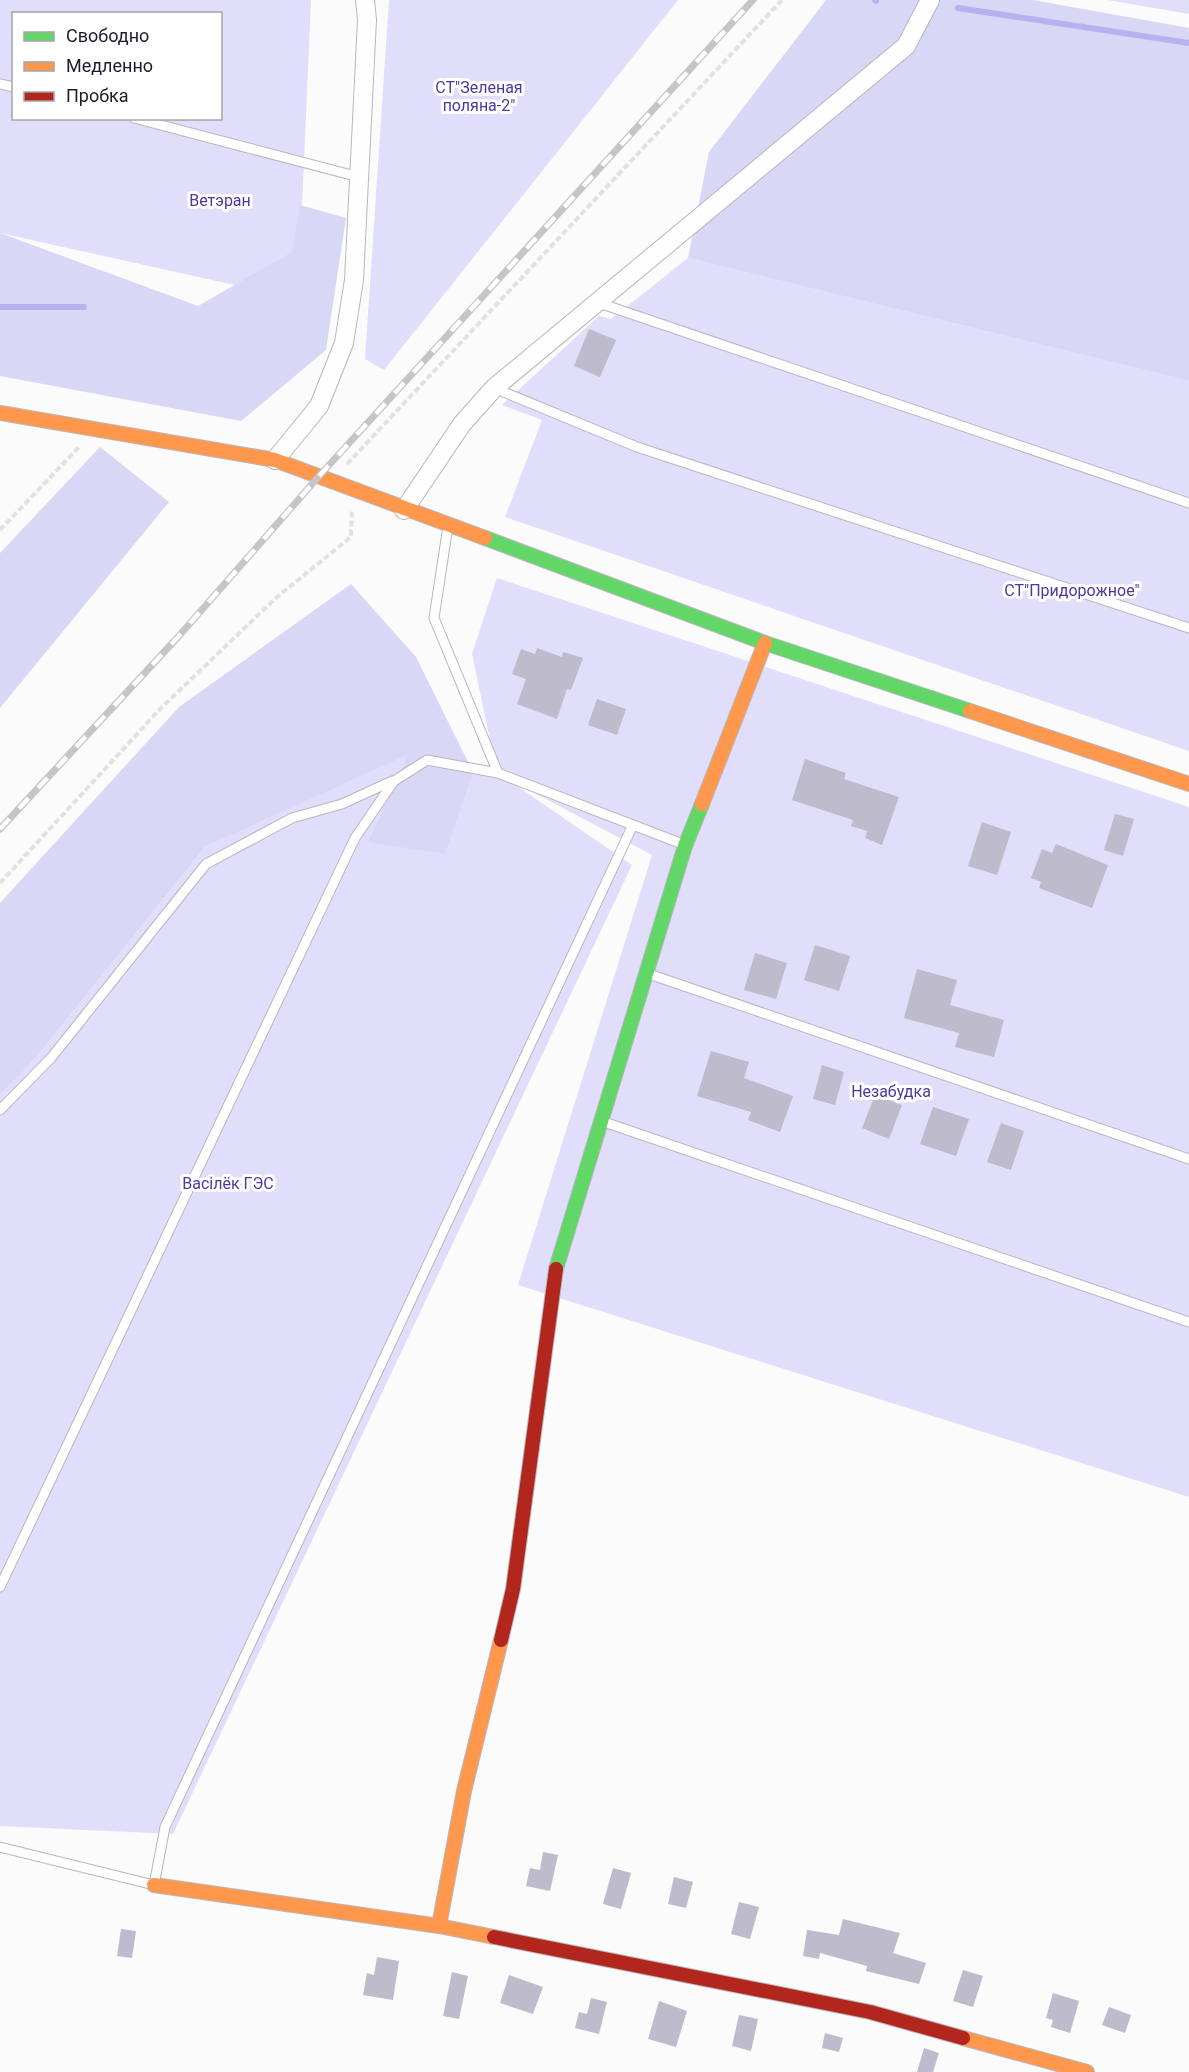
<svg xmlns="http://www.w3.org/2000/svg" width="1189" height="2072" font-family="Roboto,sans-serif">
	<style>
		.green { fill: #e0defa; fill-rule: evenodd }
		.forest { fill: #d8d7f5 }
		.lines { fill: none; stroke-linecap: round; stroke-linejoin: round }
		.stream { stroke: #b8b1f0; stroke-width: 6 }
		.building { fill: #bdbbcc }
		.lane-casing { stroke: #b7b7bd; stroke-width: 11 }
		.street-casing { stroke: #b7b7bd; stroke-width: 20 }
		.fast-casing { stroke: #b7b7bd; stroke-width: 16 }
		.slow-casing { stroke: #b7b7bd; stroke-width: 16 }
		.jam-casing { stroke: #b7b7bd; stroke-width: 16 }
		.path { stroke: #e1e1e1; stroke-width: 4; stroke-dasharray: 6 3; stroke-linecap: butt }
		.lane { stroke: #fefefe; stroke-width: 9 }
		.street { stroke: #fefefe; stroke-width: 18 }
		.fast { stroke: #63d668; stroke-width: 14 }
		.slow { stroke: #ff974d; stroke-width: 14 }
		.jam { stroke: #b3261e; stroke-width: 14 }
		.rail-casing { stroke: #c5c5c7; stroke-width: 7 }
		.rail { stroke: #fff; stroke-width: 4.5; stroke-dasharray: 14; stroke-linecap: butt }
		.labels { text-anchor: middle; stroke-width: 6; stroke-linejoin: round; paint-order: stroke }
		.park-label { font-size: 16px; fill: #4e38a0; stroke: #fff }
	</style>
	<rect width="100%" height="100%" fill="#fbfbfb"/>
	<path class="green" d="M0,0H311L298,299L0,233ZM14,14H220V118H14Z
		M389,0H678L384,370L365,359Z
		M1108,0H1189V14Z
		M688,258L1189,381V751L505,517L542,420L502,405L599,316L611,319Z
		M497,578L1189,807V1497L518,1285L652,855L504,777L632,865L173,1834L0,1826V1095L33,1061L205,847L410,753L497,773L472,654Z"/>
	<path class="forest" d="M826,0H1033L1189,28V381L688,258L709,152Z
		M300,205L346,218L326,350L241,421L0,376V233L198,306L292,252Z
		M100,447L169,502L0,708V553Z
		M351,584L416,657L473,772L445,854L368,842L409,754L205,847L33,1061L0,1095V903L179,707Z"/>
	<g class="lines">
		<path class="stream" d="M875,0L876,1
			M958,8L1189,43
			M0,307H84"/>
	</g>
	<path class="building" d="M589,329L616,340L600,377L574,366Z
		M537,648L562,657L563,652L583,658L571,690L567,689L557,719L517,704L526,679L512,674L521,649L535,654Z
		M597,699L626,709L617,735L588,725Z
		M805,759L846,773L844,779L899,797L882,845L865,838L867,831L851,826L853,820L792,800Z
		M1115,814L1134,819L1123,856L1104,850Z
		M982,822L1011,832L997,875L968,866Z
		M1056,844L1108,865L1092,908L1039,888L1041,882L1031,878L1042,849L1052,853Z
		M815,945L850,956L839,991L804,980Z
		M755,953L787,963L776,999L744,990Z
		M917,969L957,980L950,1005L1004,1020L994,1057L955,1047L959,1033L904,1018Z
		M711,1051L749,1062L744,1078L793,1096L780,1132L748,1120L751,1112L697,1096Z
		M822,1065L844,1072L835,1105L813,1099Z
		M875,1095L902,1105L889,1139L862,1128Z
		M933,1107L969,1119L956,1156L920,1144Z
		M1001,1123L1024,1131L1011,1170L987,1162Z
		M543,1852L558,1855L550,1891L526,1886L530,1868L540,1870Z
		M613,1868L631,1873L621,1909L603,1904Z
		M674,1877L693,1882L686,1908L668,1904Z
		M739,1902L759,1907L750,1939L731,1934Z
		M843,1919L900,1933L893,1953L926,1963L919,1984L866,1971L867,1966L820,1953L819,1959L803,1956L807,1930L839,1935Z
		M121,1929L136,1931L132,1958L117,1956Z
		M377,1957L399,1961L393,2000L363,1995L367,1973L374,1975Z
		M963,1970L983,1976L973,2007L953,2001Z
		M452,1972L468,1976L459,2019L443,2016Z
		M509,1975L543,1987L533,2014L500,2003Z
		M1053,1993L1079,2001L1070,2033L1051,2027L1053,2020L1046,2018Z
		M591,1998L607,2002L599,2034L575,2028L579,2012L587,2014Z
		M659,2001L687,2011L676,2047L648,2039Z
		M1109,2007L1131,2015L1125,2033L1102,2025Z
		M739,2015L758,2019L751,2051L732,2046Z
		M825,2033L843,2038L839,2052L822,2048Z
		M924,2048L939,2053L933,2072H917Z"/>
	<g class="lines">
		<defs>
			<path id="lane" d="M0,84L14,87
				M134,118L359,177
				M599,303L1189,503
				M494,388L637,447L1189,628
				M448,526L434,618L498,773
				M649,974L1189,1159
				M0,1110L51,1058L206,864L292,818L342,804L392,781
				M604,1122L1189,1322
				M0,1587L355,838L394,781L427,760L498,773L685,845
				M0,1847L154,1885L165,1827L632,827"/>
			<path id="street" d="M275,460L319,406L344,343L354,280L367,20L365,0
				M404,510L462,424L494,388L906,46L930,0"/>
			<path id="fast" d="M485,538L765,643L970,711
				M556,1269L685,846L702,804"/>
			<path id="slow" d="M0,413L275,460L485,538
				M970,711L1189,784
				M702,804L765,643
				M154,1885L439,1926L494,1937
				M439,1926L464,1791L501,1640
				M963,2038L1087,2072"/>
			<path id="jam" d="M501,1640L513,1589L556,1269
				M494,1937L870,2012L963,2038"/>
		</defs>
		<use href="#lane" class="lane-casing"/>
		<use href="#street" class="street-casing"/>
		<use href="#fast" class="fast-casing"/>
		<use href="#slow" class="slow-casing"/>
		<use href="#jam" class="jam-casing"/>
		<path class="path" d="M347,464L782,0
			M0,530L79,447
			M0,883L161,708L277,597L351,537L352,509"/>
		<use href="#lane" class="lane"/>
		<use href="#street" class="street"/>
		<use href="#fast" class="fast"/>
		<use href="#slow" class="slow"/>
		<use href="#jam" class="jam"/>
		<defs>
			<path id="rail" d="M0,829L178,637L320,475L753,0"/>
		</defs>
		<use href="#rail" class="rail-casing"/>
		<use href="#rail" class="rail"/>
	</g>
	<g class="labels">
		<g class="park-label">
			<text x="479" y="93">СТ"Зеленая<tspan x="479" dy="18">поляна-2"</tspan></text>
			<text x="220" y="206">Ветэран</text>
			<text x="1072" y="596">СТ"Придорожное"</text>
			<text x="891" y="1097">Незабудка</text>
			<text x="228" y="1189">Васілёк ГЭС</text>
		</g>
	</g>
	<rect x="12" y="12" width="210" height="108" fill="#ffffff" stroke="#a4a4a9" stroke-width="1.5"/>
	<rect x="24" y="32" width="30" height="9" fill="#63d668" stroke="#a4a4a9" stroke-width="1.5"/>
	<text x="66" y="42" font-size="18" fill="#1c1b27">Свободно</text>
	<rect x="24" y="62" width="30" height="9" fill="#ff974d" stroke="#a4a4a9" stroke-width="1.5"/>
	<text x="66" y="72" font-size="18" fill="#1c1b27">Медленно</text>
	<rect x="24" y="92" width="30" height="9" fill="#b3261e" stroke="#a4a4a9" stroke-width="1.5"/>
	<text x="66" y="102" font-size="18" fill="#1c1b27">Пробка</text>
</svg>
